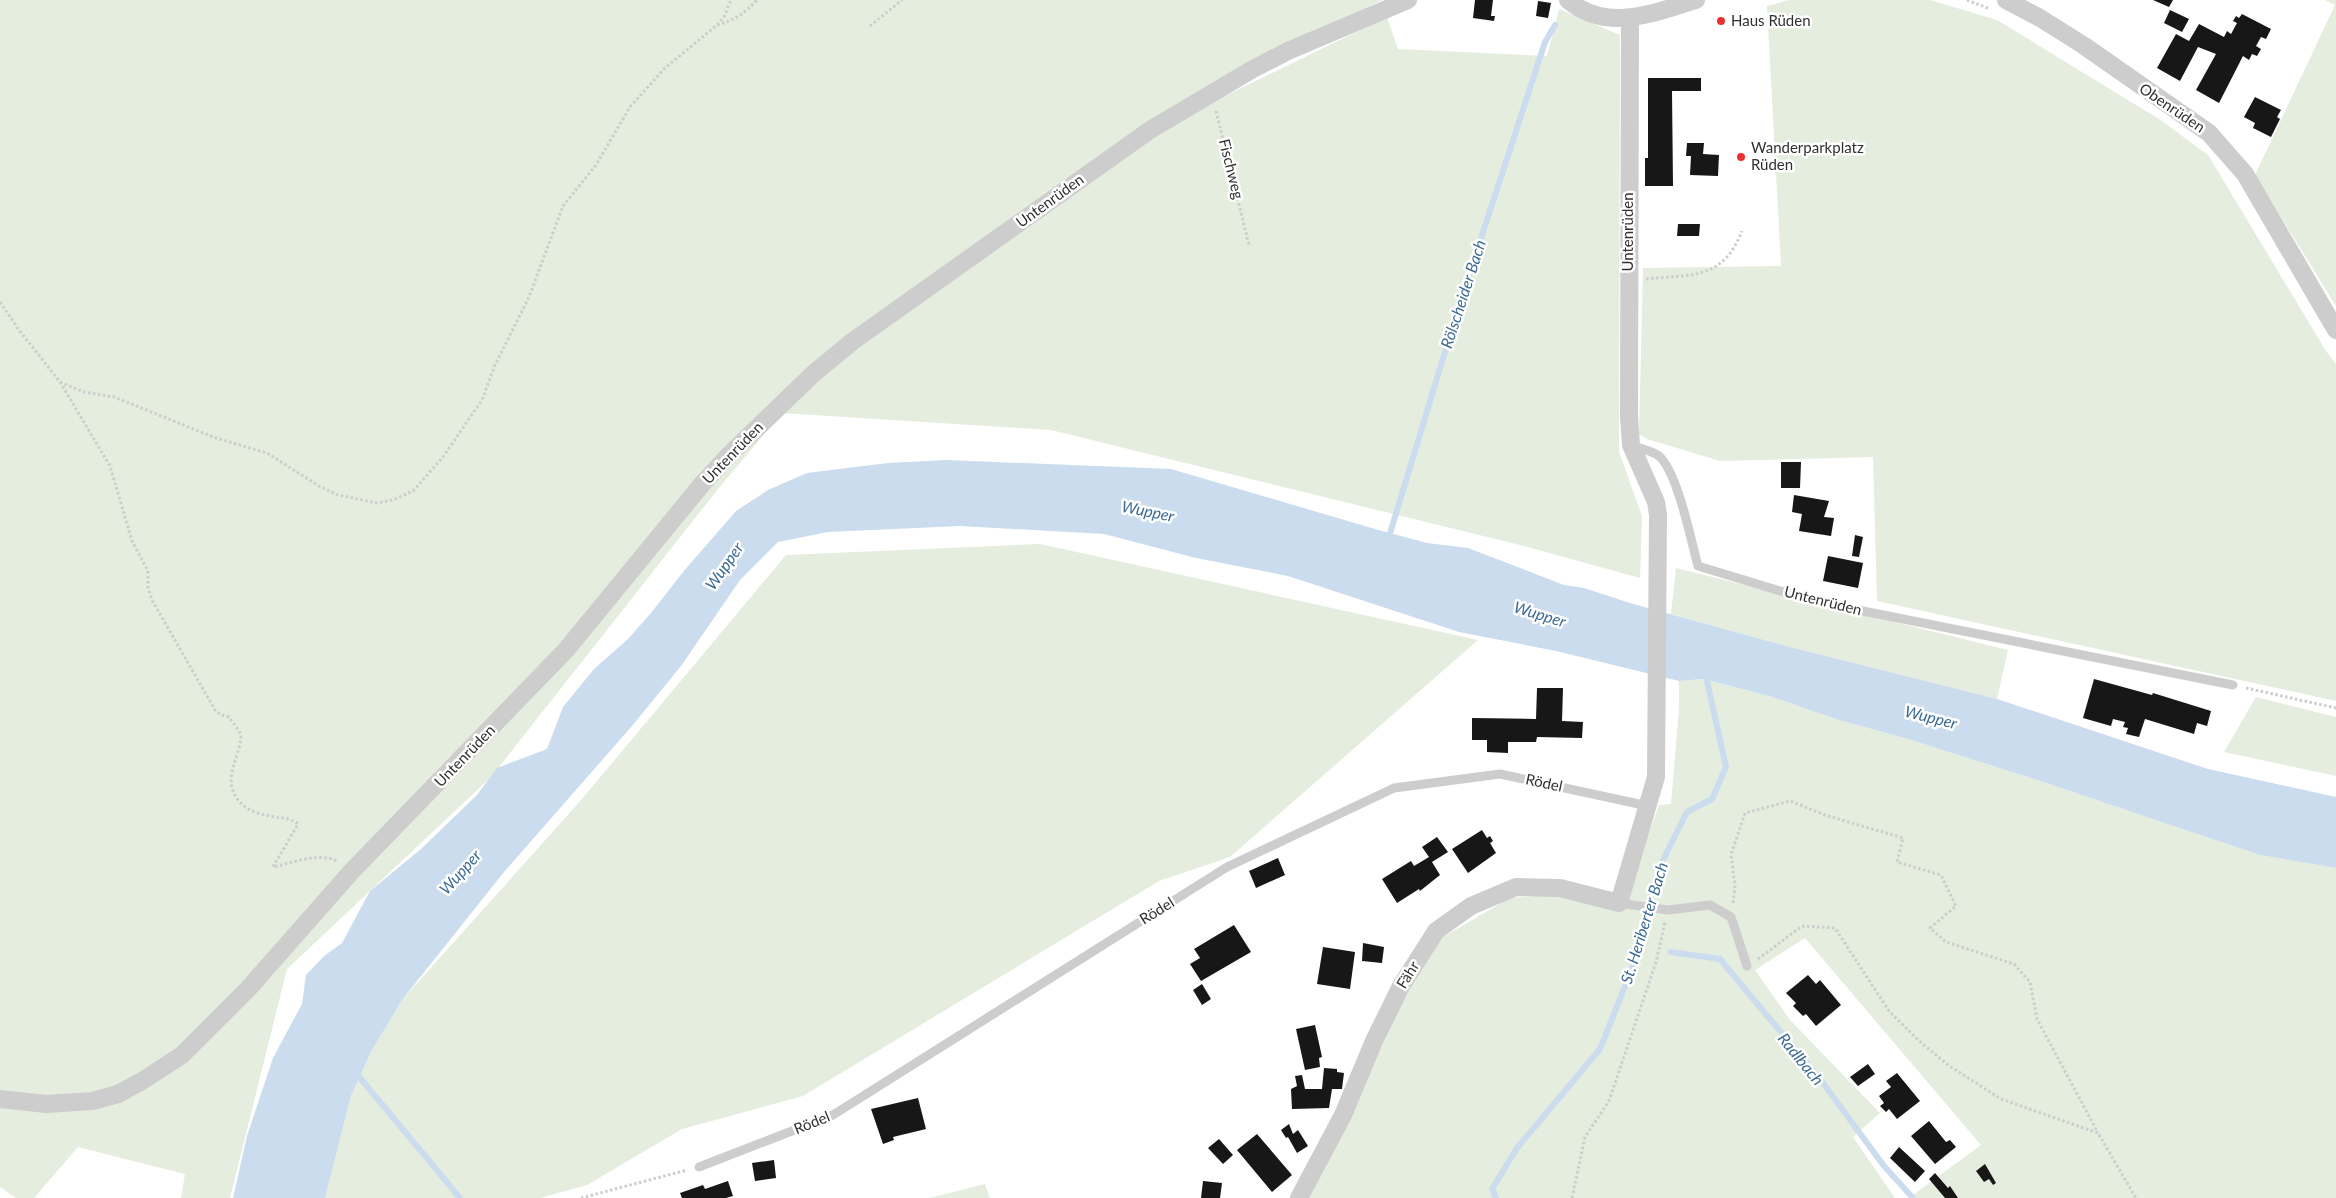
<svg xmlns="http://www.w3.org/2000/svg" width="2336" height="1198" font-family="Lato,sans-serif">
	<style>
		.green { fill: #e5edde }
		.water { fill: #cadced }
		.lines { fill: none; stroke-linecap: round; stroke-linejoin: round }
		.stream { stroke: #cadced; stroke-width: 6 }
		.building { fill: #171717 }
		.path { stroke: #cdcdcd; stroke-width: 3; stroke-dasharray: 2.5 2.5; stroke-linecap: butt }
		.lane { stroke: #cdcdcd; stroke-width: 9 }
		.street { stroke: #cdcdcd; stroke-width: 18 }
		.poi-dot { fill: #e9302f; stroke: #fff; stroke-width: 2 }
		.labels { text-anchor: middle; stroke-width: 5; stroke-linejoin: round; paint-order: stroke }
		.poi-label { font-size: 15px; fill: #303030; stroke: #fff; text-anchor: start }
		.street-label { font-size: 15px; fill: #303030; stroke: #fff }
		.water-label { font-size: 16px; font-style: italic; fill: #3b6b95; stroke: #fff }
	</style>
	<rect width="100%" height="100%" fill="#fff"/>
	<path class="green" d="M0,0H1382L1192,99L1146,126L850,336L775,404L782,413L818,378L857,348L1154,135L1202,107L1387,17L1398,49L1547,56L1559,9L1620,35L1619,452L1642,516L1640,578L1524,546L1051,430L782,413L718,489L491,777L287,969L230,1198H181L185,1174L78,1147L34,1198H16L0,1187Z
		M1789,0H1930L1997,20L2159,119L2208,155L2326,351L2336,364V701L1877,601L1873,457L1720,461L1647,439L1639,434L1643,268L1781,266L1767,6Z
		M2325,0H2336V306L2255,175L2335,5Z
		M1040,544L1478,640L1230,857L1159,881L803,1096L682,1129L587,1185L540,1198H325L351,1096L371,1052L402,1000L582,799L786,555Z
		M1676,568L2008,650L1997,699L1790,647L1671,614Z
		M1702,679L1769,696L1839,720L1908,739L2040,781L2260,855L2336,868V1198H1909L1981,1145L1805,938L1755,970L1790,1020L1880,1113L1853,1137L1895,1198H1304L1351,1115L1404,996L1436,941L1510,898L1550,895L1622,907L1659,805L1671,804L1679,708V681Z
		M2256,697L2336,717V776L2224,752Z
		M985,1184L990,1198H930Z"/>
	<path class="water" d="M946,460L1171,469L1375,529L1427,543L1468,548L1564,585L1584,588L1630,603L1790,647L1997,699L2208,769L2336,797V868L2260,855L2040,781L1908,739L1839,720L1769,696L1703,679L1679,681L1556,651L1459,632L1288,576L1196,558L1104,534L960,526L828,532L778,542L740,580L681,666L632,726L504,872L402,1000L371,1052L351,1096L325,1198H233L247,1136L273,1058L302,1004L306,975L324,956L342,943L370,891L421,849L477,795L497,768L547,749L563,707L594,669L628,639L651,613L683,572L736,511L768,490L807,473L888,463Z"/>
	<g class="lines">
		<path class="stream" d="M1388,540L1458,309L1545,42L1555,25
			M1670,952L1720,959L1820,1079L1884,1166L1913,1198
			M355,1072L460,1198
			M1496,1198L1492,1189L1517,1148L1600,1049L1637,956V947L1659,868L1687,812L1712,799L1726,767L1705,672"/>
	</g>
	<path class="building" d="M1475,0H1493L1491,16H1495L1494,21L1473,18Z
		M2153,0H2173L2169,7Z
		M1538,1L1551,3L1548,18L1536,16Z
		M2170,10L2189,19L2182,32L2164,23Z
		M2242,14L2271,29L2266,39L2261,37L2256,46L2261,49L2257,56L2252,54L2249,60L2243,56L2219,103L2196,90L2216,54L2198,47L2180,81L2157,68L2176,34L2189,41L2199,24L2224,37L2227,31L2231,34L2237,23L2233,21L2236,16L2239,18Z
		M1648,78H1701V91H1672L1673,186H1645V158H1648Z
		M2255,97L2281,110L2277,117L2280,119L2271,137L2253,128L2255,123L2244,117Z
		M1687,143H1704L1703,154L1719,155L1718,176L1690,175L1691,156H1686Z
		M1678,224H1700L1699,236H1677Z
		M1781,462H1801L1800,488H1781Z
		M1794,495L1829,501L1824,517L1834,518L1831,536L1799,531L1802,514L1792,512Z
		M1855,535L1863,537L1859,557L1852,556Z
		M1828,556L1863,563L1858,588L1823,581Z
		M2094,679L2152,695L2153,693L2211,711L2207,726L2197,723L2194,734L2145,719L2139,737L2126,734L2128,728L2123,727L2125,722L2113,719L2111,726L2083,718Z
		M1537,688H1563L1562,721L1583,722L1582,738L1537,737L1536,742H1508V753L1487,752V740H1472V718L1536,719Z
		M1482,830L1487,838L1490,836L1493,841L1490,843L1496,853L1468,873L1452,849Z
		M1437,837L1448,852L1432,862L1440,875L1420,891L1419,889L1397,903L1382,879L1411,861L1414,866L1429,857L1422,847Z
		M1278,858L1285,875L1256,888L1249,871Z
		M1234,925L1251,952L1201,981L1190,964L1200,958L1194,949Z
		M1363,943L1384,947L1382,963L1362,961Z
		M1323,947L1355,952L1350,989L1317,984Z
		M1808,975L1816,984L1820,980L1841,1005L1816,1026L1806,1014L1803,1016L1793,1006L1796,1003L1786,993Z
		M1202,984L1211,999L1202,1005L1193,990Z
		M1315,1025L1322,1057L1319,1058L1320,1067L1305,1070L1296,1029Z
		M1868,1064L1875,1074L1858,1086L1850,1077Z
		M1324,1068L1337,1069V1072L1344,1073L1342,1089H1332L1329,1108L1292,1109L1291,1089L1297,1086L1295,1076L1302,1075L1305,1089H1322Z
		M1897,1073L1920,1101L1897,1119L1889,1109L1886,1112L1880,1106L1884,1103L1879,1096L1891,1087L1886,1081Z
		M918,1098L926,1129L893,1137L894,1140L883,1144L871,1109Z
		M1929,1121L1946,1142L1950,1140L1956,1147L1935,1164L1911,1136Z
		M1289,1124L1293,1134L1298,1130L1308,1146L1297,1153L1288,1137L1286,1138L1281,1130Z
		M1257,1134L1292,1175L1272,1192L1237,1150Z
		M1219,1139L1233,1155L1223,1164L1208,1148Z
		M1899,1147L1925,1171L1915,1182L1890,1158Z
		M774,1160L776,1178L755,1181L752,1163Z
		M1985,1164L1996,1183L1993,1185L1989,1179L1984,1182L1976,1171Z
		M1935,1173L1948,1188L1950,1186L1958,1198H1945L1929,1179Z
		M728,1181L733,1196L726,1198H682L680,1193L703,1185L705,1189Z
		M1203,1181L1222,1183L1220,1198H1201Z"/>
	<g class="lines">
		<path class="path" d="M1967,0L1990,9
			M717,25C735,20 745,13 757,0
			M870,26L902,0
			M1216,111L1249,245
			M1646,279C1692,274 1722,281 1742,231
			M0,302L19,330L60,382L110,466L132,541L148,571V588L152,600L215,710L221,715L229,717L241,734C241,757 221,777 238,800C254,821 289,814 298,824L273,867C291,863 319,852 337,861
			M60,382L84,392L114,397L216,438L267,453L319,486L338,495L377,503L393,500L413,491L443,457L482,400L495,365L529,297L563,206L596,165L630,107L664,69L717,25L724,17L731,0
			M2246,688L2336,708
			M1733,903L1735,886L1731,855L1745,813L1790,801L1825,815L1903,838L1897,862L1941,875L1956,906L1930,928L1946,942L2014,964L2030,982L2037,1019L2098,1133
			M1758,959L1802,926L1835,928L1889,1011L1918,1040L1948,1065L2001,1099L2098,1133L2136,1198
			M581,1198L687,1170
			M1572,1198L1585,1137L1609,1101L1656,962L1665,922"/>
		<path class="lane" d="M1633,446C1641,449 1653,451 1659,456C1678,473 1691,541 1698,566L1777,590L1853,609L2233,685
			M1619,903L1668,910L1710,905L1731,917L1747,966
			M699,1167L833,1115L1227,867L1394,788L1500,774L1648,806"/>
		<path class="street" d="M1568,0C1606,33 1654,13 1696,0
			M2006,0L2040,18L2083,45L2209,133L2245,174L2336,330
			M0,1099L46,1104L93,1101L118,1094L142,1081L182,1055L248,989L351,872L566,650L703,483L729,455L813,374L853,341L1150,130L1253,69L1288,51L1408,0
			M1299,1198L1343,1115L1374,1041L1401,986L1436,931L1471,906L1516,887L1560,888L1619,903L1656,777L1658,515L1656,502L1631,445L1629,416L1630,19"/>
	</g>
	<g class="poi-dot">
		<circle cx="1721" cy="21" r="5"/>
		<circle cx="1741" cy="157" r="5"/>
	</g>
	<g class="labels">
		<g class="poi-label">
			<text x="1731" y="26">Haus Rüden</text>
			<text x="1751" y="153">Wanderparkplatz<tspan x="1751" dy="17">Rüden</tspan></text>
		</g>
		<g class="street-label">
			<text transform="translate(2172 108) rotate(34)" y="5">Obenrüden</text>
			<text transform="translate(1231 169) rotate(76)" y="5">Fischweg</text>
			<text transform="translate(1050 201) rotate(-36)" y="5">Untenrüden</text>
			<text transform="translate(1628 232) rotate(-90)" y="5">Untenrüden</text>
			<text transform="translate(733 453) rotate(-46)" y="5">Untenrüden</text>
			<text transform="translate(1823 601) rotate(14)" y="5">Untenrüden</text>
			<text transform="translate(465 756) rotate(-46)" y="5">Untenrüden</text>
			<text transform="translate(1544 783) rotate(12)" y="5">Rödel</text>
			<text transform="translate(1157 911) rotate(-32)" y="5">Rödel</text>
			<text transform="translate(1408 975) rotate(-58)" y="5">Fähr</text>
			<text transform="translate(812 1123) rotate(-22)" y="5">Rödel</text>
		</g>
		<g class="water-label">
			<text transform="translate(1463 294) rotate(-72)" y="6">Rölscheider Bach</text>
			<text transform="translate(1148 511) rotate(11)" y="6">Wupper</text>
			<text transform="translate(724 566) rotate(-55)" y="6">Wupper</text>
			<text transform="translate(1540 614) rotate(17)" y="6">Wupper</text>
			<text transform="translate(1931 717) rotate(14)" y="6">Wupper</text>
			<text transform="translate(460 872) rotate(-48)" y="6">Wupper</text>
			<text transform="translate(1644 923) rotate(-73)" y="6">St. Heriberter Bach</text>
			<text transform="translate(1801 1059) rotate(51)" y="6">Radlbach</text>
		</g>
	</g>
</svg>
